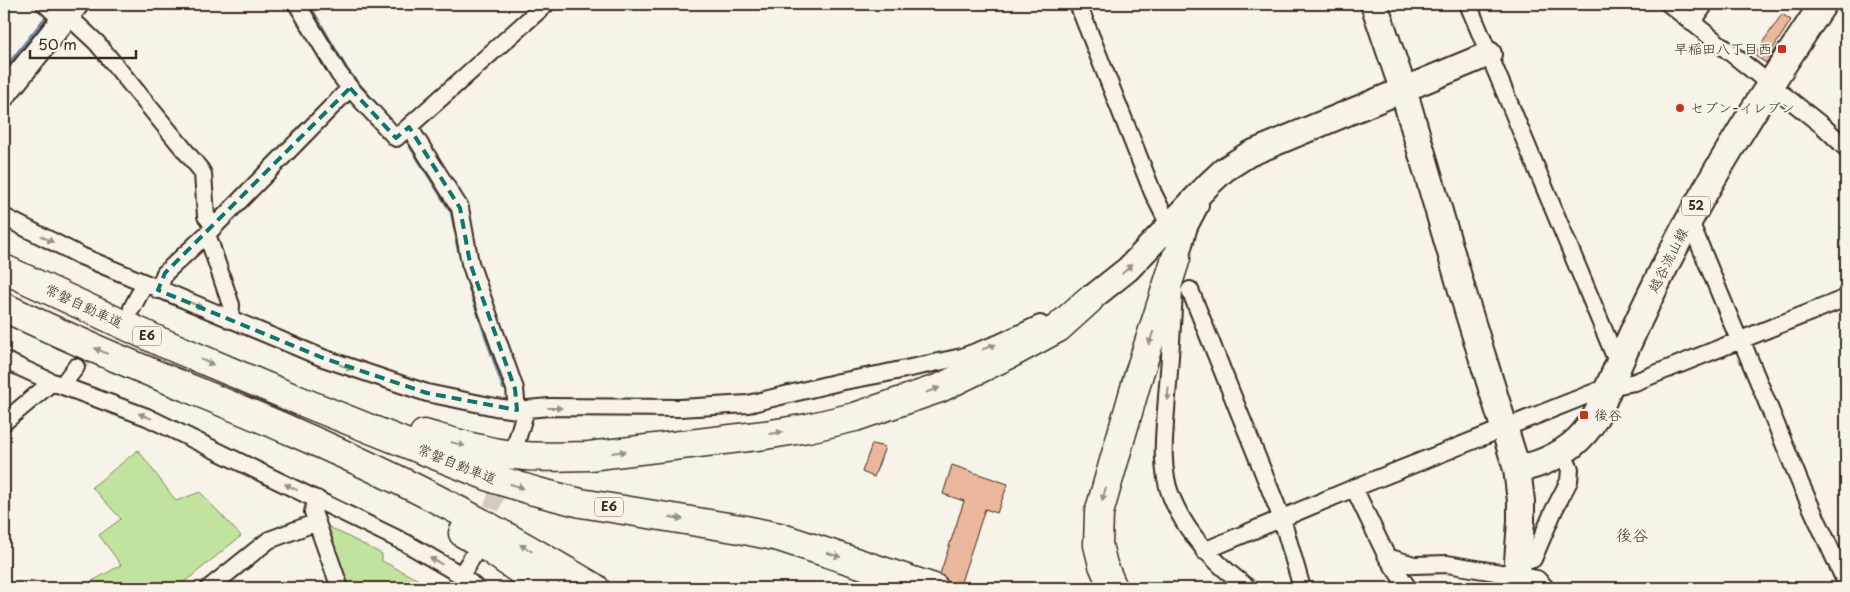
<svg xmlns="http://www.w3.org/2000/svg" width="1850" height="592" font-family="'Playpen Sans','Klee One',sans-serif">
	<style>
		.green { fill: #c1e39d; stroke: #7e865e }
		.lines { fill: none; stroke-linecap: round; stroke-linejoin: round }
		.stream { stroke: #6b8598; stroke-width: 4.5 }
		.building { fill: #eab69c; stroke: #3b2a1e }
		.street-tunnel { stroke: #d1cbc0; stroke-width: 16; stroke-dasharray: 16 8; stroke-linecap: butt }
		.street-casing { stroke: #3b2a1e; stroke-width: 20 }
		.secondary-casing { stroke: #3b2a1e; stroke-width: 28 }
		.primary-casing { stroke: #3b2a1e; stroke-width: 30 }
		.highway-casing { stroke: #3b2a1e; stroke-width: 31 }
		.street { stroke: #f7f3e8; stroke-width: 16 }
		.secondary { stroke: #f7f3e8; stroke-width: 24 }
		.primary { stroke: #f7f3e8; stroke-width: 26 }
		.highway { stroke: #f7f3e8; stroke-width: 28 }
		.oneway { fill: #998e83 }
		.marked { fill: none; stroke: #0f766e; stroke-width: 4; stroke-dasharray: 10 6; stroke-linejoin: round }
		.poi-dot { fill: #c8321e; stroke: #f7f3e8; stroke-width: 2 }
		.labels { text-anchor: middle; stroke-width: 4; stroke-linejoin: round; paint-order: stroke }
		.shield { fill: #f7f3e8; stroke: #73665b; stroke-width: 1 }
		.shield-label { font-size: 12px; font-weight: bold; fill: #3b2a1e }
		.poi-label { font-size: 14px; fill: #3b2a1e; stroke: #f7f3e8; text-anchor: start }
		.street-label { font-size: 14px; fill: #3b2a1e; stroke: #f7f3e8 }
		.quarter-label { font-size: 16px; fill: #3b2a1e; stroke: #f7f3e8 }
	</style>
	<rect width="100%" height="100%" fill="#f7f3e8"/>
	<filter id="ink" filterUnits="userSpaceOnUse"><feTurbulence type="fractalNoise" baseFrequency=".02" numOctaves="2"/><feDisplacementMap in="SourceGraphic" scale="10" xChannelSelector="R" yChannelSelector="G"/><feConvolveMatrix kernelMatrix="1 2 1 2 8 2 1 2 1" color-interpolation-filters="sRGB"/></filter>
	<g filter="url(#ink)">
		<path class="green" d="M138,450L176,501L200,492L241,536L177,588H80L121,565L99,535L121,519L92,487Z
			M327,526L382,554V561L434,588H349Z"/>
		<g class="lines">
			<path class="stream" d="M308,4L347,71L377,106
				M4,71L50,13
				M407,140L452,212L456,232
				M457,241L463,266
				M466,276L504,388"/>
		</g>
		<path class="building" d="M1782,14L1791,20L1771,52L1773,53L1766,63L1754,55Z
			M872,444L885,447L874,477L862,472Z
			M952,465L1008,484L997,513L985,509L959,588H949L946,578L940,574L964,501L943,494Z"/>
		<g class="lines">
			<path class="street-tunnel" d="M76,367L123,318
				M483,531L504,475"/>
			<defs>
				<path id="street" d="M45,4L62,20
					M297,4L339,74L350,88L396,138L546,4
					M1078,4L1153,193L1169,225
					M1468,4L1618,364
					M1669,4L1824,127L1846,148
					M66,14L97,43L200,169L203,174L206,216L214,226
					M1692,23L1705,4
					M409,127L460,208L470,263L515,389L517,410
					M4,217L81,256L323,358L427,393L495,407L517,410L549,407L680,408L748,404L839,382L882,374L962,357L999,343L1040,324
					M1689,219L1739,340
					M207,234L231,305L230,320
					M158,290L165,273L207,234L350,88
					M1190,290L1282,519L1302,588
					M1174,291C1172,326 1170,362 1167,397C1165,428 1159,466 1171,496C1187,536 1215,563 1248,588
					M132,308L145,283
					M1741,339L1801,485L1846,583
					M4,360L52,382L147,417L406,543L461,575L476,588
					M66,380L76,367
					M4,422L52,382
					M517,440L526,409
					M1354,488L1387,557L1408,588
					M317,499L313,512L340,588
					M1204,551L1354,488L1600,390L1608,387L1635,382L1846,298
					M1387,557L1414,565L1447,564L1537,579L1546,588
					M1533,559L1554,510L1569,481L1570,469L1562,453
					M461,575L475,553
					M209,588L269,540L317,522"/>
				<path id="secondary" d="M4,94L76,4
					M1176,258L1185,226L1196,205
					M1089,300L1128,269L1209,184L1224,170L1249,154L1489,54"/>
				<path id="primary" d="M1374,4L1403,89L1469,314L1517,469L1521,501V521L1517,575L1515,588
					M1517,469C1542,465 1569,452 1585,432C1599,416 1605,394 1614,375C1629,340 1645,306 1662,272C1708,179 1765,91 1823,4"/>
				<path id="highway" d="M4,269L161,342L293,398L495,479L534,491L581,503L740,529L779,537L934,588
					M4,307C131,369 265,415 392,477C462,510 528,549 595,588
					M424,434C449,441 474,449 500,453C529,458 559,457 589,456L765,435L808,428L855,417L940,388L1008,355L1058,328L1089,300
					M463,533L487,547L545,588
					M1113,588L1103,565L1098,545L1099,513L1139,374L1176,258"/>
			</defs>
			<use href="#street" class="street-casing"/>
			<use href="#secondary" class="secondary-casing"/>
			<use href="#primary" class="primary-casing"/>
			<use href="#highway" class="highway-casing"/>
			<use href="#street" class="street"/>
			<use href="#secondary" class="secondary"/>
			<use href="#primary" class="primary"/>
			<use href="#highway" class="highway"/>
		</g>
		<defs><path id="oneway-solid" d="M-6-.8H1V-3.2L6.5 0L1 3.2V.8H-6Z" transform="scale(1.25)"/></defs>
		<g class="oneway">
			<use href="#oneway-solid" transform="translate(47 239) rotate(27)"/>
			<use href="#oneway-solid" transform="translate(1127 269) rotate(-43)"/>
			<use href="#oneway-solid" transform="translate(196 305) rotate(23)"/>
			<use href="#oneway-solid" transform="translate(1151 338) rotate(108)"/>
			<use href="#oneway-solid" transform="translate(989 347) rotate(-21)"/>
			<use href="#oneway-solid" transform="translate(101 351) rotate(-157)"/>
			<use href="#oneway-solid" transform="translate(207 362) rotate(23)"/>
			<use href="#oneway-solid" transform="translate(346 367) rotate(20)"/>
			<use href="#oneway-solid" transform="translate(933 390) rotate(-19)"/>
			<use href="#oneway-solid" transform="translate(1168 394) rotate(94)"/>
			<use href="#oneway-solid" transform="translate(555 408)"/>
			<use href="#oneway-solid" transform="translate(145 416) rotate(-158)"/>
			<use href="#oneway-solid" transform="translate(776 433) rotate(-9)"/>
			<use href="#oneway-solid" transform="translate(458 444) rotate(16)"/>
			<use href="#oneway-solid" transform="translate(619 452) rotate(-7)"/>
			<use href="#oneway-solid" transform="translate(517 486) rotate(17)"/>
			<use href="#oneway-solid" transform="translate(291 487) rotate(-154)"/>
			<use href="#oneway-solid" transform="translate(1104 494) rotate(105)"/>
			<use href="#oneway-solid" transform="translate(676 518) rotate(9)"/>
			<use href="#oneway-solid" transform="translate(526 548) rotate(-150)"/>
			<use href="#oneway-solid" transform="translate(834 555) rotate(18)"/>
			<use href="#oneway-solid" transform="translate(436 561) rotate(-150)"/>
		</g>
	</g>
	<path class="marked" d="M350,88L396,138L409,127L460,208L470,263L515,389L517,410L427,393L323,358L158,290L165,273Z"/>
	<g class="poi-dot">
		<rect x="1777" y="44" width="10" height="10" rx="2.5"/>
		<circle cx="1680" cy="108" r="5"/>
		<rect x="1579" y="410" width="10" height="10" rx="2.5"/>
	</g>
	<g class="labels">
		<g class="shield">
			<rect x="1682" y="196.5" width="28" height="19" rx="4"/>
			<rect x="133" y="326.5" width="28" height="19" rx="4"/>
			<rect x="595" y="497.5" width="28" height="19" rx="4"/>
		</g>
		<g class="shield-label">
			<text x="1696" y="210">52</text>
			<text x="147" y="340">E6</text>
			<text x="609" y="511">E6</text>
		</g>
		<g class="poi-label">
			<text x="1772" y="54" text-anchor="end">早稲田八丁目西</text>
			<text x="1690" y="113">セブン-イレブン</text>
			<text x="1594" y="420">後谷</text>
		</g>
		<g class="street-label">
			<text transform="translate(1668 260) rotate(-63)" y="5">越谷流山線</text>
			<text transform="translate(84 306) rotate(25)" y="5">常磐自動車道</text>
			<text transform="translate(457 464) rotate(22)" y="5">常磐自動車道</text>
		</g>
		<g class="quarter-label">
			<text x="1632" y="541">後谷</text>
		</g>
	</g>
	<rect width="1850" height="592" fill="none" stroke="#f7f3e8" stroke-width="20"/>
	<rect x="10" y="10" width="1830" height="572" fill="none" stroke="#3b2a1e" stroke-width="2" filter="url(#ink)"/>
	<path d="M30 50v8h106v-8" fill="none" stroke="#3b2a1e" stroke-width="2.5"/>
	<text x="38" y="50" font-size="15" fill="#3b2a1e" stroke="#f7f3e8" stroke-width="4" paint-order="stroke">50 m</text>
</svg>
